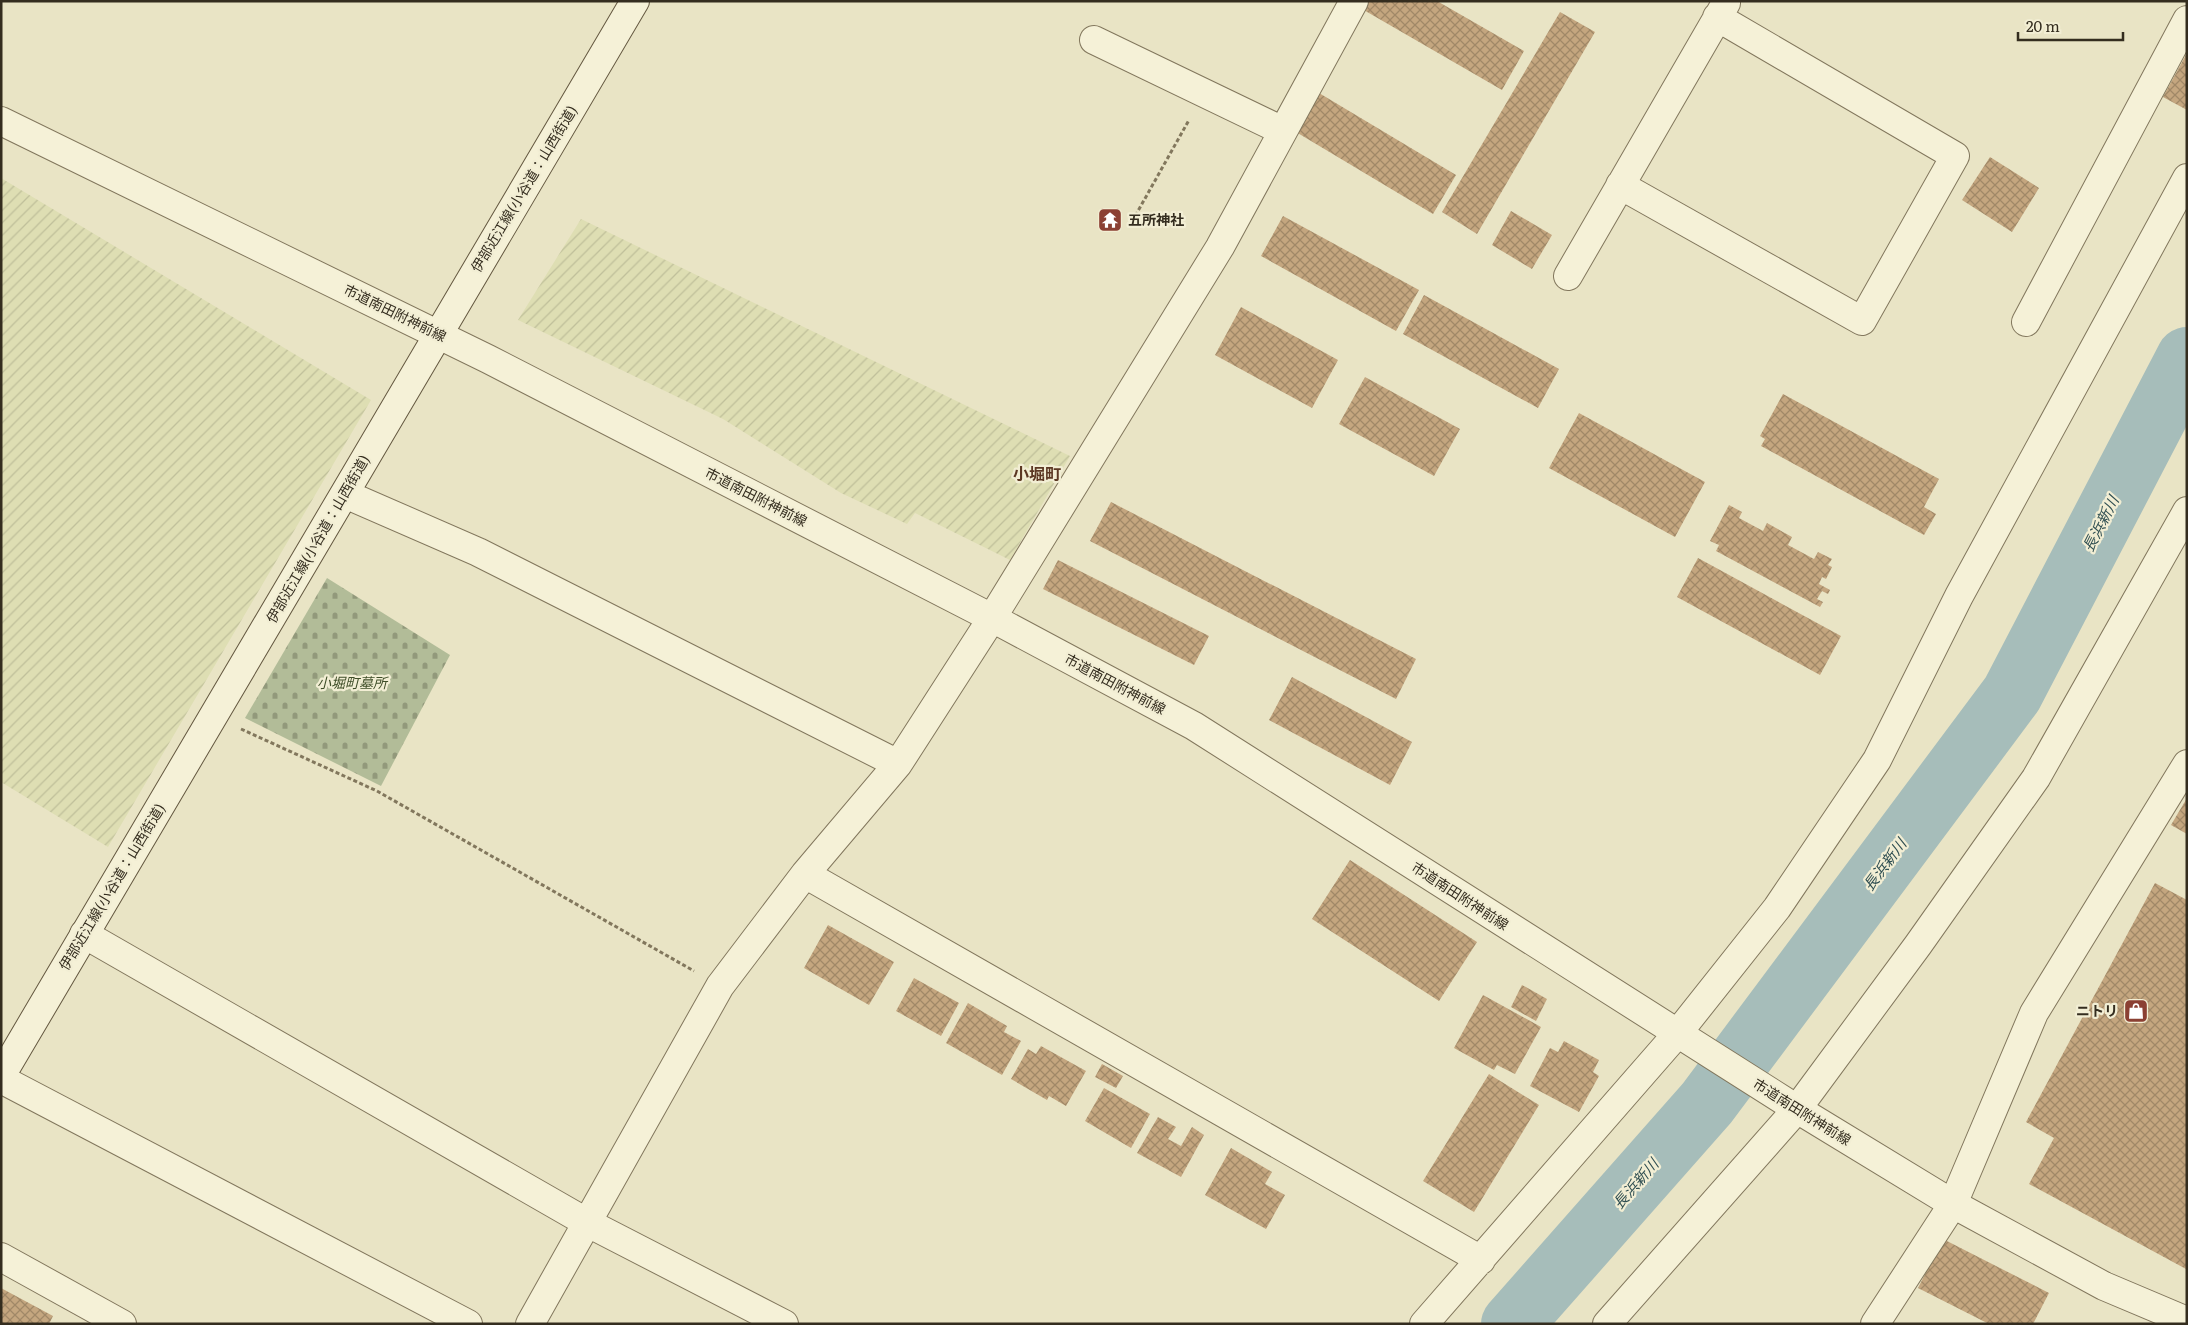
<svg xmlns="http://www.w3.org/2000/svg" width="2188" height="1325" font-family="Literata,'Noto Sans JP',serif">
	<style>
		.farmland { fill: url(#farmland-furrows) }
		.cemetery { fill: url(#cemetery-stones) }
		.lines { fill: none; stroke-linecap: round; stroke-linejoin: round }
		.river { stroke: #a6bdba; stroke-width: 62 }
		.building { fill: url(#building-cross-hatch) }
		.minor-casing { stroke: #82775d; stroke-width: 30 }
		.tertiary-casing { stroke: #82775d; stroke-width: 30 }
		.secondary-casing { stroke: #645840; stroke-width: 30 }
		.path { stroke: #82775d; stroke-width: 3; stroke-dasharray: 4 2.5; stroke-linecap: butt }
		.minor { stroke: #f5f1d7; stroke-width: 28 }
		.tertiary { stroke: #f5f1d7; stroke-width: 28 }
		.secondary { stroke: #f5f1d7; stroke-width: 28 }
		.labels { text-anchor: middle; stroke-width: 4.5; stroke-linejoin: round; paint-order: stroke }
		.street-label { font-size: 14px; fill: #342d1f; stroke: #f2eed4 }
		.poi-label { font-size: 14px; font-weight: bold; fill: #342d1f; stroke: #f2eed4; text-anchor: start }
		.park-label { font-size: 14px; font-style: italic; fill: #3f4e28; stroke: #f2eed4 }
		.water-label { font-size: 15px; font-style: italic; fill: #304f52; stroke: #f2eed4 }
		.quarter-label { font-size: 16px; font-weight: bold; fill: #5c3823; stroke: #f2eed4 }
	</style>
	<defs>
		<pattern id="farmland-furrows" width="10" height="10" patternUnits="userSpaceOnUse" patternTransform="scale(1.25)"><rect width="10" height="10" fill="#dedeb3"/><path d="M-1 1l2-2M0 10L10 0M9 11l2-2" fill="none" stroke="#bfbf9a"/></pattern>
		<pattern id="cemetery-stones" width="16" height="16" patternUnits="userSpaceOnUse" patternTransform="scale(1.25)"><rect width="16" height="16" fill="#b2bc98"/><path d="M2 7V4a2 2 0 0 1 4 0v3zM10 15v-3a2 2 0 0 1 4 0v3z" fill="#92997b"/></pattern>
		<pattern id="building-cross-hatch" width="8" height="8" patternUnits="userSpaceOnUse" patternTransform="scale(1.25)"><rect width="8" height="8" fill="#c4a67f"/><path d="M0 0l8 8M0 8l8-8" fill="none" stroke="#a08867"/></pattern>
	</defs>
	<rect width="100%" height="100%" fill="#e9e4c5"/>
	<path class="farmland" d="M1,178L371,400L108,847L1,782Z
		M581,219L1070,456L1010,560L915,513L907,524L841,493L723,419L518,320Z"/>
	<path class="cemetery" d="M327,578L450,655L381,786L245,718Z"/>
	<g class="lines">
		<path class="river" d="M1512,1324L1707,1103L2012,694L2187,358"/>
	</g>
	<path class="building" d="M1366,1H1437L1524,51L1502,90L1362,9Z
		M1560,12L1595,32L1477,234L1442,212Z
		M2187,53V110L2163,97Z
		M1319,93L1456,175L1433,214L1296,132Z
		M1990,157L2039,188L2012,232L1962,200Z
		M1511,211L1552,235L1532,269L1492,245Z
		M1283,216L1419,290L1396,331L1261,256Z
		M1424,295L1559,369L1538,408L1403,334Z
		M1241,307L1338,360L1312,408L1215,355Z
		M1365,377L1460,429L1434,476L1339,424Z
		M1783,394L1939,479L1924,507L1936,514L1924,535L1761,446L1765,439L1760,436Z
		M1579,413L1705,482L1675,537L1549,468Z
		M1111,502L1416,659L1396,699L1090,541Z
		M1729,505L1742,512L1739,518L1763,531L1767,523L1792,537L1788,545L1814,559L1818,552L1832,559L1828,565L1832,567L1826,579L1822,577L1819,584L1830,590L1828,594L1822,591L1817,599L1823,602L1820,607L1716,551L1719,545L1710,541Z
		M1698,558L1841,636L1820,675L1677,597Z
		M1058,560L1209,636L1194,665L1043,589Z
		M1292,677L1412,742L1390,785L1269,720Z
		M2187,798V834L2171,825Z
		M1350,860L1477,942L1439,1001L1312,919Z
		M2155,883L2187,900L2186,1269L2029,1184L2054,1138L2026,1122Z
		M828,925L894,962L869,1005L804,968Z
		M914,978L959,1003L941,1036L896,1011Z
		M1522,985L1547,999L1536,1021L1511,1007Z
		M1483,995L1541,1027L1515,1074L1497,1065L1494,1070L1454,1048Z
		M968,1003L1007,1026L1004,1032L1021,1041L1002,1075L946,1043Z
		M1564,1041L1599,1060L1593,1072L1599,1076L1579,1112L1530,1086L1550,1048L1558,1052Z
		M1041,1046L1086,1071L1066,1106L1049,1096L1047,1100L1011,1079L1028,1049L1036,1054Z
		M1102,1064L1123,1076L1116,1088L1095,1077Z
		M1489,1074L1539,1105L1474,1212L1423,1181Z
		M1104,1088L1150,1114L1131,1148L1085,1121Z
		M1158,1117L1176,1127L1168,1139L1181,1146L1192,1127L1204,1135L1181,1177L1137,1153Z
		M1231,1148L1272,1172L1265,1184L1285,1195L1266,1229L1205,1195Z
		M1943,1239L2049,1293L2033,1324H1989L1918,1288Z
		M1,1288L53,1316L49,1324H1Z"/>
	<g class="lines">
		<defs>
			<path id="minor" d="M1094,40L1283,131
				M1620,185L1862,321L1955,156L1717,17
				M1568,276L1726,3
				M2026,322L2187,20
				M345,494L478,552L898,764
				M805,874L1481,1260
				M84,934L586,1222L784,1324
				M1,1079L468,1324
				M1,1257L122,1324
				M530,1324L720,986L805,874L898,764L992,618L1220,247L1354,1
				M1424,1324L1677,1034L1777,908L1877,760L1959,596L2187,178
				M1607,1324L1797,1109L1918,945L2036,778L2187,511
				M1875,1324L1953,1204L2034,1013L2187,764"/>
			<path id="tertiary" d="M1,121L488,359L992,618L1194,726L1797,1109L1953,1204L2104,1286L2187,1321"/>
			<path id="secondary" d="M1,1076L635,1"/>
		</defs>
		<use href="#minor" class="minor-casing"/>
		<use href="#tertiary" class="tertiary-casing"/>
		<use href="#secondary" class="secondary-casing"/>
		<path class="path" d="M1129,227L1189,120
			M241,729L377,791L694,971"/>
		<use href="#minor" class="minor"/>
		<use href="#tertiary" class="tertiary"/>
		<use href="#secondary" class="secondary"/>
	</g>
	<defs>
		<symbol id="temple-square" viewBox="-11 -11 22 22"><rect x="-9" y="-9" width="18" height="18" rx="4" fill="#8b4033" stroke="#f2eed4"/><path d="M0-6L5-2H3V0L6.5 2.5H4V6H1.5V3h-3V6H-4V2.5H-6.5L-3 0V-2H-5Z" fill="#fff"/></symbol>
		<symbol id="shop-square" viewBox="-11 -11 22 22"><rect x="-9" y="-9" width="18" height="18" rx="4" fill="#8b4033" stroke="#f2eed4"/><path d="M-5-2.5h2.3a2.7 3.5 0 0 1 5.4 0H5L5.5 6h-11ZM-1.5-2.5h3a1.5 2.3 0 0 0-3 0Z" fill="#fff"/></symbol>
	</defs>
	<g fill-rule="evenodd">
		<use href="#temple-square" x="1096" y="206" width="28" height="28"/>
		<use href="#shop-square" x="2122" y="997" width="28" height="28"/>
	</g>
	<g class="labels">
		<g class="street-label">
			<text transform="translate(524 189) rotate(-59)" y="5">伊部近江線(小谷道：山西街道)</text>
			<text transform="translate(395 313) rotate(26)" y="5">市道南田附神前線</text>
			<text transform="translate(756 497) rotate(27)" y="5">市道南田附神前線</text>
			<text transform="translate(318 539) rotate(-60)" y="5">伊部近江線(小谷道：山西街道)</text>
			<text transform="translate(1115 684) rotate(28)" y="5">市道南田附神前線</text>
			<text transform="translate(112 887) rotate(-59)" y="5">伊部近江線(小谷道：山西街道)</text>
			<text transform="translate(1460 896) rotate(33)" y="5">市道南田附神前線</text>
			<text transform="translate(1802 1112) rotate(32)" y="5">市道南田附神前線</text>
		</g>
		<g class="poi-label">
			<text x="1128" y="225">五所神社</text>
			<text x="2118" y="1016" text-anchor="end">ニトリ</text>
		</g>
		<g class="park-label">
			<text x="352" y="688">小堀町墓所</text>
		</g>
		<g class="water-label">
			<text transform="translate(2101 524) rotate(-63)" y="5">長浜新川</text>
			<text transform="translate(1885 865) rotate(-53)" y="5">長浜新川</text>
			<text transform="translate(1636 1184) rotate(-49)" y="5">長浜新川</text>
		</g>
		<g class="quarter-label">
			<text x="1037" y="480">小堀町</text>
		</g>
	</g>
	<rect width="2188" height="1325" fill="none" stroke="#342d1f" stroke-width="5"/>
	<path d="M2018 32v8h105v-8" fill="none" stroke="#342d1f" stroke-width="2.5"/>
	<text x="2026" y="32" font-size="15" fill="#342d1f" stroke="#f2eed4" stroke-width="4" paint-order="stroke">20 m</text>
</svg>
